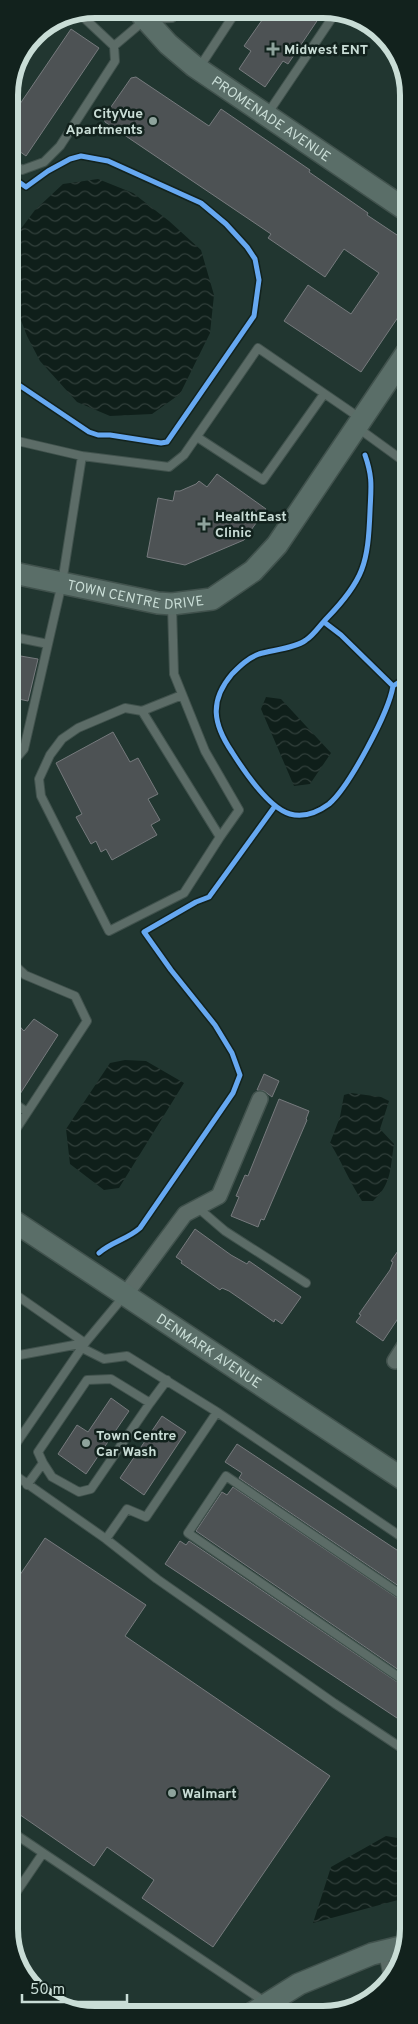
<svg xmlns="http://www.w3.org/2000/svg" width="418" height="2024" font-family="Overpass,sans-serif">
	<style>
		.water { fill: url(#water-waves) }
		.building { fill: #4d5254; stroke: #767a7d }
		.lines { fill: none; stroke-linecap: round; stroke-linejoin: round }
		.lane-casing { stroke: #41524d; stroke-width: 10 }
		.street-casing { stroke: #41524d; stroke-width: 18 }
		.secondary-casing { stroke: #41524d; stroke-width: 24 }
		.lane { stroke: #5c6c67; stroke-width: 8 }
		.street { stroke: #5c6c67; stroke-width: 15 }
		.secondary { stroke: #5a6e68; stroke-width: 21 }
		.cycleway-casing { stroke: #12221d; stroke-width: 8 }
		.cycleway { stroke: #66a8f1; stroke-width: 5 }
		.poi-dot { fill: #8ea39c; stroke: #12221d; stroke-width: 2 }
		.labels { text-anchor: middle; stroke-width: 5; stroke-linejoin: round; paint-order: stroke }
		.poi-label { font-size: 14px; font-weight: bold; fill: #c9ddd6; stroke: #12221d; text-anchor: start }
		.street-label { font-size: 14px; fill: #c9ddd6; stroke: #12221d }
		.rim { fill: none; stroke: #c9ddd6; stroke-width: 6 }
	</style>
	<defs>
		<pattern id="water-waves" width="16" height="10" patternUnits="userSpaceOnUse" patternTransform="scale(1.25)"><rect width="16" height="10" fill="#0f1f1a"/><path d="M0 5q4-4 8 0t8 0" fill="none" stroke="#313f3b"/></pattern>
	</defs>
	<rect width="100%" height="100%" fill="#213630"/>
	<path class="water" d="M98,179L133,193L169,221L201,250L214,295L210,333L180,394L152,414L110,416L77,402L40,361L27,336L11,294V242L35,210L63,184Z
		M266,697L281,699L331,753L310,784L294,786L261,709Z
		M125,1060L146,1061L184,1083L119,1188L104,1190L70,1164L66,1129L110,1063Z
		M351,1093L381,1097L389,1101L380,1129L394,1144C390,1168 392,1184 373,1201H362C350,1183 342,1162 330,1143L340,1117L344,1095Z
		M386,1836L403,1839L409,1897L313,1923L331,1867Z"/>
	<path class="building" d="M323,12L288,64L283,61L265,87L239,69L251,51L244,46L267,13Z
		M71,29L99,48L26,156L9,144V120Z
		M136,77L209,126L221,109L310,170L309,172L368,213L367,215L409,243V301L361,372L284,321L308,285L351,314L379,273L344,249L325,277L268,238L271,234L105,122L104,117L131,78Z
		M217,474L266,509L244,540L185,565L147,557L158,498L173,501L175,491H180L196,484L199,481L207,487Z
		M9,654L38,659L28,701L9,697Z
		M113,732L130,762L138,758L158,794L148,799L160,820L151,825L157,835L112,860L106,849L101,852L96,841L91,844L76,817L82,814L56,763Z
		M9,1015L24,1031L34,1019L58,1035L20,1094L9,1084Z
		M264,1074L279,1081L272,1097L264,1091L257,1090Z
		M279,1099L309,1111L306,1119L307,1120L264,1220L261,1219L258,1227L231,1216L239,1197L236,1196L245,1175L248,1176Z
		M195,1229L231,1255L247,1264L249,1261L301,1297L282,1324L275,1319L274,1322L229,1291L222,1288L220,1290L181,1263L182,1261L176,1257Z
		M409,1235V1302L383,1341L356,1322L361,1315L359,1314L390,1270L393,1262L391,1261Z
		M111,1398L129,1411L86,1474L58,1454L77,1425L88,1432Z
		M162,1416L186,1432L144,1495L120,1478Z
		M237,1444L409,1558V1593L239,1478L242,1473L225,1462Z
		M233,1487L409,1606V1677L196,1531L222,1492L227,1495Z
		M45,1538L146,1605L125,1636L330,1776L213,1947L142,1898L154,1880L107,1847L94,1866L13,1810L17,1805L9,1800V1591Z
		M180,1541L186,1545L189,1541L409,1690V1726L165,1564Z"/>
	<g class="lines">
		<defs>
			<path id="lane" d="M114,46L146,19L172,18L177,14
				M25,53L43,27
				M199,68L235,13
				M268,113L336,12
				M9,161L22,170L44,162L60,146L115,61L114,46L81,15
				M358,428L409,465
				M197,437L263,480L324,394
				M9,439L82,456L62,583L48,644L9,636
				M82,456L169,467L184,455L258,348L360,418
				M409,466L407,478L409,483
				M172,606L174,674L205,751L239,810L220,837L142,711L182,695
				M142,711L125,708L78,728L62,739L50,755L39,779L41,796L109,931L184,893L220,837
				M9,767L24,749L48,644
				M9,960L25,975L75,996L87,1021L9,1140
				M9,1100L27,1112
				M197,1207L225,1231L306,1283
				M9,1290L85,1343
				M82,1348L104,1359L127,1356L217,1412L146,1517L127,1509L106,1539
				M9,1357L85,1343
				M217,1412L409,1542
				M9,1454L85,1343L124,1296
				M43,1463L52,1477L79,1492L91,1489L150,1403
				M9,1471L106,1539L157,1579L334,1703L409,1753
				M27,1485L43,1463L38,1452L87,1380L111,1379L150,1403L167,1380
				M409,1600L226,1476L188,1533L409,1684
				M9,1830L265,2002
				M9,1903L43,1853
				M383,1953L389,1983"/>
			<path id="street" d="M125,1295L185,1214L219,1196L260,1099
				M395,1361L409,1339"/>
			<g id="secondary">
				<path id="s1" d="M141,14L168,44L194,66L409,212"/>
				<path id="s2" d="M9,572L158,603L172,604L212,599L253,571L277,545L409,349"/>
				<path id="s3" d="M9,1218L409,1483"/>
				<path d="M251,2014L299,1984L372,1954L405,1946"/>
			</g>
		</defs>
		<use href="#lane" class="lane-casing"/>
		<use href="#street" class="street-casing"/>
		<use href="#secondary" class="secondary-casing"/>
		<use href="#lane" class="lane"/>
		<use href="#street" class="street"/>
		<use href="#secondary" class="secondary"/>
		<defs>
			<path id="cycleway" d="M9,175L26,187L48,171L70,159L81,156L108,161L201,203L226,224L247,247L255,259L259,280L254,316L167,442L161,443L110,435H98L89,432L16,383L9,374
				M365,455C373,478 371,487 370,511C368,563 364,580 327,618C320,625 314,635 306,640C296,648 272,650 259,654C248,658 240,666 232,674C209,701 213,724 232,752C244,771 269,808 290,814C304,818 318,812 329,804C349,787 389,712 393,686L409,676
				M324,622L341,635L393,686
				M99,1253C111,1242 128,1239 140,1228L233,1093L240,1075L232,1053L215,1025L171,970L144,932L196,902L209,897L275,806"/>
		</defs>
		<use href="#cycleway" class="cycleway-casing"/>
		<use href="#cycleway" class="cycleway"/>
	</g>
	<g class="poi-dot">
		<path d="M270.5 41.5h5v5h5v5h-5v5h-5v-5h-5v-5h5z"/>
		<circle cx="153" cy="121" r="5"/>
		<path d="M201.5 516.5h5v5h5v5h-5v5h-5v-5h-5v-5h5z"/>
		<circle cx="86" cy="1443" r="5"/>
		<circle cx="172" cy="1793" r="5"/>
	</g>
	<g class="labels">
		<g class="poi-label">
			<text x="284" y="54">Midwest ENT</text>
			<text x="143" y="118" text-anchor="end">CityVue<tspan x="143" dy="16">Apartments</tspan></text>
			<text x="215" y="521">HealthEast<tspan x="215" dy="16">Clinic</tspan></text>
			<text x="96" y="1440">Town Centre<tspan x="96" dy="16">Car Wash</tspan></text>
			<text x="182" y="1798">Walmart</text>
		</g>
		<g class="street-label">
			<text dy="5" stroke="none"><textPath href="#s1" startOffset="168">PROMENADE AVENUE</textPath></text>
			<text dy="5" stroke="none"><textPath href="#s2" startOffset="129">TOWN CENTRE DRIVE</textPath></text>
			<text dy="5" stroke="none"><textPath href="#s3" startOffset="240">DENMARK AVENUE</textPath></text>
		</g>
	</g>
	<path d="M0 0H418V2024H0ZM95 18H323A77 77 0 0 1 400 95V1929A77 77 0 0 1 323 2006H95A77 77 0 0 1 18 1929V95A77 77 0 0 1 95 18Z" fill="#12221d" fill-rule="evenodd"/>
	<path class="rim" d="M95 18H323A77 77 0 0 1 400 95V1929A77 77 0 0 1 323 2006H95A77 77 0 0 1 18 1929V95A77 77 0 0 1 95 18Z"/>
	<path d="M22 1994v8h105v-8" fill="none" stroke="#c9ddd6" stroke-width="2.5"/>
	<text x="30" y="1994" font-size="15" fill="#c9ddd6" stroke="#12221d" stroke-width="4" paint-order="stroke">50 m</text>
</svg>
